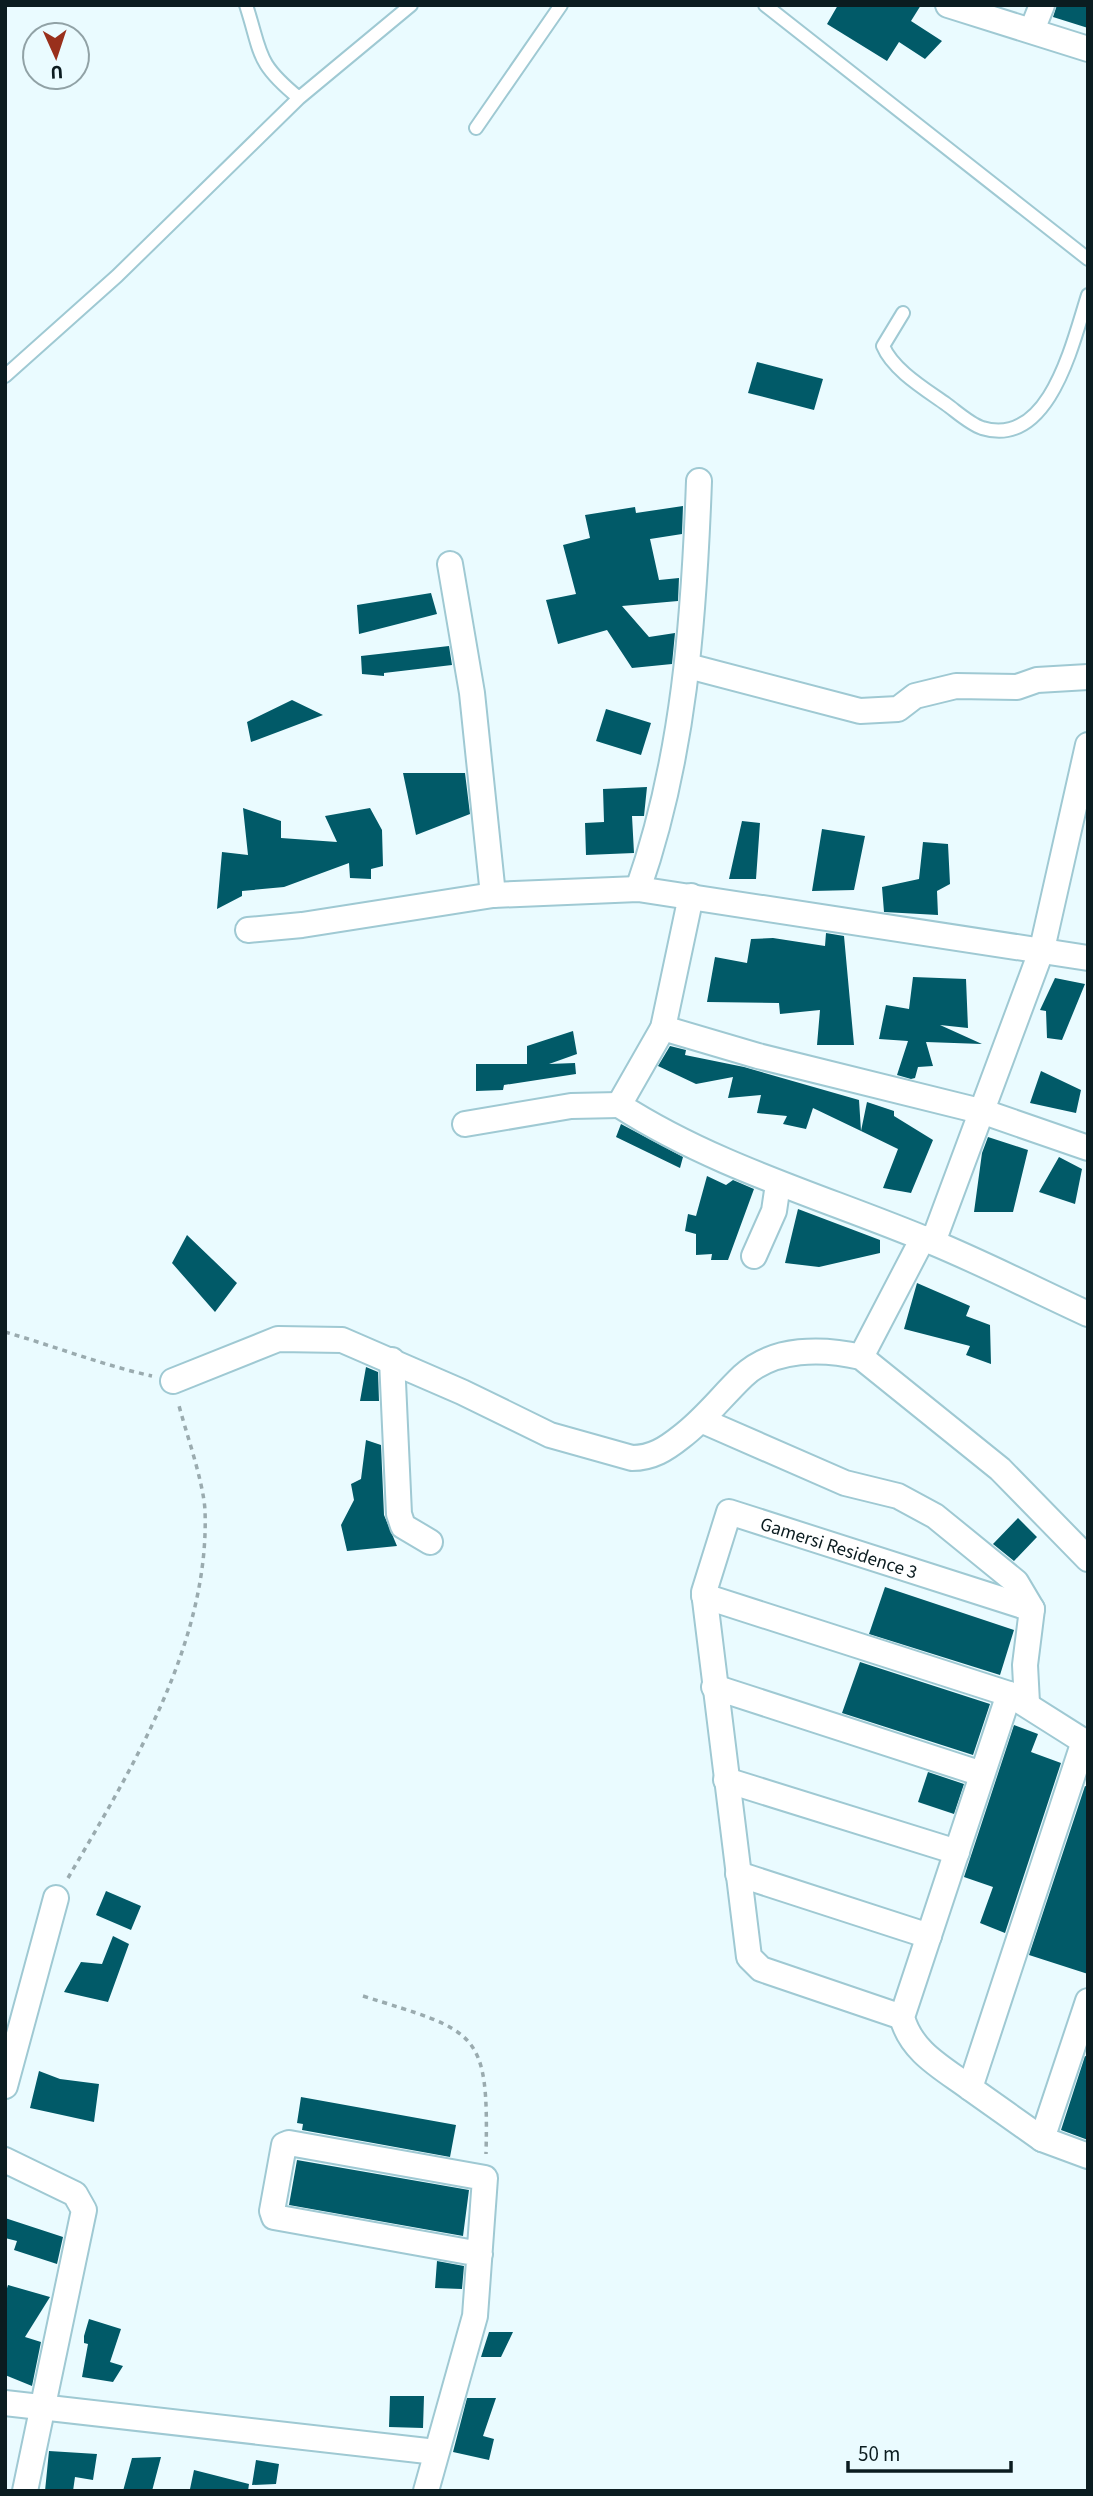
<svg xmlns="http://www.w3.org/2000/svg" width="1093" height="2496" font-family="'Source Sans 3',sans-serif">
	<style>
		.building { fill: #015a68 }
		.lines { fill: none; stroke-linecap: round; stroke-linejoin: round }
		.service-casing { stroke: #9fc9d3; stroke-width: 16 }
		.minor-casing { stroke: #9fc9d3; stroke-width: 28 }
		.path { stroke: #9aabaf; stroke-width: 3.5; stroke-dasharray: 5 5; stroke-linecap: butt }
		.service { stroke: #fff; stroke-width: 12 }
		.minor { stroke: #fff; stroke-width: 24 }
		.labels { text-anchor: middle; stroke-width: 7; stroke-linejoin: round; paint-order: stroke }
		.street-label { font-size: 19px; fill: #0b1c20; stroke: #eafbff }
	</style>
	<rect width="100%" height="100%" fill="#eafbff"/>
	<path class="building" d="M838,5H921L911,21L942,41L925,59L899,42L887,61L827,24Z
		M1057,5H1088V28L1053,17Z
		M757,362L823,379L814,410L748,393Z
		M683,506L682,534L650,539L659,580L679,578L678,601L622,606L649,637L675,633L672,664L632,668L607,630L558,644L546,600L576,594L563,545L590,538L585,515L635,507L636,513Z
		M431,593L437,614L359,634L357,605Z
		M449,646L452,665L384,673V676L362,674L361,656Z
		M292,700L323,715L251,742L247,722Z
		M606,709L651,723L641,755L596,741Z
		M403,773H465L470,814L416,835Z
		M647,787L644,816H632L634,853L586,855L585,823L604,822L603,789Z
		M243,808L281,821V838L337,842L325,816L370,808L382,830L383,866L371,869V879L350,878L349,863L284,887L242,891V896L217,909L222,852L248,855Z
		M742,821L760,823L756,879H729Z
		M822,829L865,836L854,890L812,891Z
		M923,842L948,844L950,884L937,891L938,915L884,912L882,887L919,879Z
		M826,933L844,936L854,1045H817L820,1010L780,1014L779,1003L707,1002L715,957L747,963L751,939L773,938L825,946Z
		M913,977L966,979L968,1028L940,1025L982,1044L926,1042L933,1066L918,1067L915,1078L911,1079L897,1075L908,1041L879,1039L886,1005L909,1009Z
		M1055,978L1085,984L1062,1040L1047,1038L1046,1011L1040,1010Z
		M573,1031L577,1054L549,1064L575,1063L576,1074L504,1085L503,1090L476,1091V1064H527V1046Z
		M670,1046L686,1050L685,1055L744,1067L859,1100L861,1131L813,1108L806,1129L783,1124L787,1116L757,1113L761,1095L728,1098L733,1077L696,1084L658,1066Z
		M1041,1071L1081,1090L1076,1113L1030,1103Z
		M867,1102L894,1111V1116L933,1140L911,1193L883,1188L898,1149L861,1131Z
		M621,1124L683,1157L680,1168L616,1137Z
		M988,1137L1028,1150L1013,1212H974L982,1153Z
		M1059,1157L1082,1169L1075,1204L1039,1192Z
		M707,1176L726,1185L733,1180L754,1189L728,1260H711L712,1254L696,1255V1234L685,1231L688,1214L696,1216Z
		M798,1209L880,1240V1253L819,1267L785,1263Z
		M187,1235L237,1283L215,1312L172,1263Z
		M917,1283L970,1306L966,1316L990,1325L991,1364L966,1355L970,1346L904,1329Z
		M366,1367L378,1372L379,1401H360Z
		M366,1440L381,1445L384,1515L397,1546L347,1551L341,1525L354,1500L351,1484L361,1479Z
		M1018,1518L1037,1537L1014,1561L993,1544Z
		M885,1587L1014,1630L1000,1675L869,1634Z
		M860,1662L990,1704L973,1755L842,1713Z
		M1014,1725L1038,1734L1031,1752L1061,1763L1005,1933L980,1923L993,1887L964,1877Z
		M928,1772L964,1784L954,1814L918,1802Z
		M1085,1786L1088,1787V1974L1029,1955Z
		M106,1891L141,1906L131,1930L96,1915Z
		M113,1936L129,1944L108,2002L64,1992L81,1962L102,1964Z
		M1085,2056L1088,2057V2140L1061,2130Z
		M39,2071L60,2079L99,2084L94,2122L30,2108Z
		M301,2097L456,2125L450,2157L302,2130L303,2124L297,2123Z
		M297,2160L469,2190L463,2236L289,2205Z
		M5,2218L63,2237L57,2264L14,2250L17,2241L5,2238Z
		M437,2261L464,2266L462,2289L435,2288Z
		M8,2285L50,2297L25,2337L41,2342L32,2386L5,2375V2295Z
		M89,2319L121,2329L110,2362L123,2366L113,2382L82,2377L88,2344L84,2343V2336Z
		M489,2332H513L501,2357H481Z
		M390,2396H424L423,2428L389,2427Z
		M467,2398H496L483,2436L494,2439L489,2460L453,2452Z
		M49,2451L97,2454L93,2480L75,2477L73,2491H45Z
		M161,2457L152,2491H123L132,2458Z
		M256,2460L279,2464L276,2484L252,2485Z
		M194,2470L249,2484L248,2491L190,2489Z"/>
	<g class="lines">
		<defs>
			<path id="service" d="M246,5C262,54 255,62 299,98
				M765,5L1088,259
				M476,128L561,5
				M903,313L883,346C893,370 925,389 946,404C957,412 970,424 982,428C1050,449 1073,341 1088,295
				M5,376L117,276L299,98L411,5"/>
			<g id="minor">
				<path d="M948,5L1088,49"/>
				<path d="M1032,30L1042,5"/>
				<path d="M450,564L472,693L493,895"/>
				<path d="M688,666L860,711L898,709L915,696L956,686L1017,687L1037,680L1088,677"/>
				<path d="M638,889C684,758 694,620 699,481"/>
				<path d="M691,896L663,1028L619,1105C715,1167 827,1198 932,1242C985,1264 1036,1290 1088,1314"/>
				<path d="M248,930L302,925L493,895L638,889L1088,958"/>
				<path d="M663,1028L758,1056L984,1112L1088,1148"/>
				<path d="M465,1124L571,1106L619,1105"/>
				<path d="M933,1242L1042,949L1088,745"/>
				<path d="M754,1256L774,1211L778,1184"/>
				<path d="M861,1357L923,1238"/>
				<path d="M392,1360L399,1514L403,1526L430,1542"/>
				<path d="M173,1381L278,1339L342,1340L462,1392L550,1435L632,1458C652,1458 666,1449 681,1437C705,1419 721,1397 743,1376C774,1347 823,1348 861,1357L1000,1469L1088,1559"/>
				<path d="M703,1421L845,1483L898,1496L935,1516L1016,1582L1032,1609L1025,1665L1027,1703"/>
				<path d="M704,1596L1009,1694L1088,1744"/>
				<path d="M714,1687L982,1774"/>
				<path d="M726,1780L957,1852"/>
				<path d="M738,1874L929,1936"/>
				<path d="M1088,2001L1042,2139L1088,2156"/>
				<path id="s1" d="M902,2017L761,1969L749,1957L704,1592L729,1512L1032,1609"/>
				<path d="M5,2086L56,1898"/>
				<path d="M970,2088C943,2068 911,2052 902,2017L1009,1694"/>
				<path d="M1042,2139L970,2088L1084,1741"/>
				<path d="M5,2160L75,2194L84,2210L25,2491"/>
				<path d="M5,2403L436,2452"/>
				<path d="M426,2491L475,2316L485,2178L289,2143L284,2145L272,2211L274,2217L480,2254"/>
			</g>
		</defs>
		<use href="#service" class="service-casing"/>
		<use href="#minor" class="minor-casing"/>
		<path class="path" d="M5,1332C54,1346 102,1365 152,1376
			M68,1878C132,1768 210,1642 205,1510C203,1480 186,1433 178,1402
			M363,1996C477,2032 489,2029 486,2154"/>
		<use href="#service" class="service"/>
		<use href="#minor" class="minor"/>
	</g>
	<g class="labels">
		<g class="street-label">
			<text dy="7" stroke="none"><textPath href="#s1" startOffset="733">Gamersi Residence 3</textPath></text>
		</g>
	</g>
	<rect width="1093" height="2496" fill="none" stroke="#0b1c20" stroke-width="14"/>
	<g transform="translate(56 56) rotate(177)"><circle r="33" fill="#eafbff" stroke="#91a2a6" stroke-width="2"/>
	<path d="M0-5L12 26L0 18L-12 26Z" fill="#99301c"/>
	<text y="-10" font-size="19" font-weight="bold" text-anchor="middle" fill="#0b1c20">U</text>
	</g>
	<path d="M848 2461v10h163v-10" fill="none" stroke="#0b1c20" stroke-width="3.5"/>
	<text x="858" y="2461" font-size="21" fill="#0b1c20" stroke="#eafbff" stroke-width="5" paint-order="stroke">50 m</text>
</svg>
